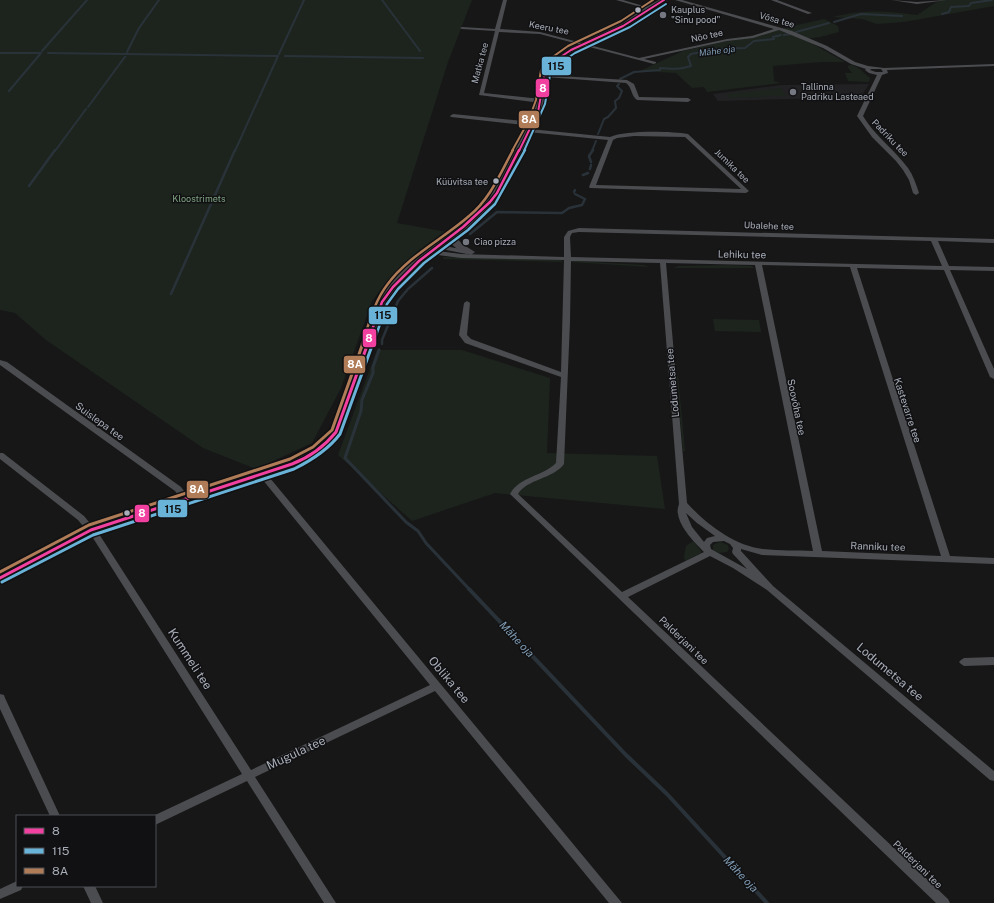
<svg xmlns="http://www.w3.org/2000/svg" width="994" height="903" font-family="'Public Sans',sans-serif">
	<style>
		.built { fill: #212123 }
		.green { fill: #1d241e }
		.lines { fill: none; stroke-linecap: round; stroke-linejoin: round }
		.stream-far3 { stroke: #2a3239; stroke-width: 2 }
		.stream-far2 { stroke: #2a3239; stroke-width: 2.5 }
		.stream-far1 { stroke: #2a3239; stroke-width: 3 }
		.stream { stroke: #2a3239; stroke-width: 4 }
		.street { fill: #4b4c50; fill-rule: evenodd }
		.secondary { fill: #4a4a4e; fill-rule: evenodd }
		.bus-1-far2-casing { stroke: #111113; stroke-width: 4 }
		.bus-1-far1-casing { stroke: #111113; stroke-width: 5 }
		.bus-1-casing { stroke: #111113; stroke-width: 6 }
		.bus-2-far2-casing { stroke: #111113; stroke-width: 4 }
		.bus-2-far1-casing { stroke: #111113; stroke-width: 5 }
		.bus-2-casing { stroke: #111113; stroke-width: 6 }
		.bus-3-far2-casing { stroke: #111113; stroke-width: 4 }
		.bus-3-far1-casing { stroke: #111113; stroke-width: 5 }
		.bus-3-casing { stroke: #111113; stroke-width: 6 }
		.bus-1-far2 { stroke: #f240a1; stroke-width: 2 }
		.bus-1-far1 { stroke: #f240a1; stroke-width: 2.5 }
		.bus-1 { stroke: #f240a1; stroke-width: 3 }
		.bus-2-far2 { stroke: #69b3d9; stroke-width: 2 }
		.bus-2-far1 { stroke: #69b3d9; stroke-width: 2.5 }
		.bus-2 { stroke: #69b3d9; stroke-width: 3 }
		.bus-3-far2 { stroke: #b07c57; stroke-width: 2 }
		.bus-3-far1 { stroke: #b07c57; stroke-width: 2.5 }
		.bus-3 { stroke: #b07c57; stroke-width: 3 }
		.bus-dot { fill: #a8adb8; stroke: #111113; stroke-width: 1.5 }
		.poi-dot { fill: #757880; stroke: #111113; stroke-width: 1.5 }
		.labels { text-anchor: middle; stroke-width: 3; stroke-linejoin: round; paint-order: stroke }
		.far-poi-label { font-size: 9px; fill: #a8adb8; stroke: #111113; text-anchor: start }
		.far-street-label { font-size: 9px; fill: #a8adb8; stroke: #111113 }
		.far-water-label { font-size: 9px; font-style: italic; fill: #7f9bb3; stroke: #111113 }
		.bus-label { font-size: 9px; fill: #a8adb8; stroke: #111113; text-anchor: end }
		.far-park-label { font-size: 9px; fill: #7fa381; stroke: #111113 }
		.street-label { font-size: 10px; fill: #a8adb8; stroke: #111113 }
		.water-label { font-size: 11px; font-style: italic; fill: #7f9bb3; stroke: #111113 }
		.near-street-label { font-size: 12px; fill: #a8adb8; stroke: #111113 }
		.line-badge { stroke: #111113; stroke-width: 1.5 }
		.badge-label { font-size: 11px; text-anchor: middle; font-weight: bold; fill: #fff }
		.pale-badge-label { font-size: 11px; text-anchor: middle; font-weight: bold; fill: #111 }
	</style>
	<rect width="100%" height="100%" fill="#171717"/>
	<path class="built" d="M869,84L861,97L718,101L713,94L782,85Z"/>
	<path class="green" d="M0,0H472L448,62L397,223L447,232L403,266L382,288L372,301L341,388L312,443L256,469L203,448L46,340L15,313L0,310Z
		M942,0H994V6L904,22L877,24L862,19L833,17C865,9 885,11 917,15L935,3Z
		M824,19L838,26L839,32L820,37L804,39L845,62H821L773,66L774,81L781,83L707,92L704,87L692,88L676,73L640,71L683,51Z
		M852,65L857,67L870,78L869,82L848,81L845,73H852L847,66Z
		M781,88L786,96L729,98L726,94Z
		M443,257L561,260L563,262L443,259Z
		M572,261L644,265L649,267L570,262Z
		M729,265L752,266L754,268H673L679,266Z
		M713,319L759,320L761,332L715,331Z
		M377,350H462L550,378L547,453L657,456L665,509L495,493L412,521L338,455Z
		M676,376H678L685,451H683Z
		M693,541L701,551V553L685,561L684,557L686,546Z
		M720,542L728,545L729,549L727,552L719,553L713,550V545Z"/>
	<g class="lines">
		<path class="stream-far3" d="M382,0L420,51
			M942,14L949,12L951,7L969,6L971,3L992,0
			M834,22L861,14L902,16
			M796,32L829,23
			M784,35L791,34
			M42,51L87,0
			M127,52L139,28L159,0
			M0,53H41
			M48,53L278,56L259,98
			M279,54L304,0
			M285,56L423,58
			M620,79L634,72L660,70V68C673,69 677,70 691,66L688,57L691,54L717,49L745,48L754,41L774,39L773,37L781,35
			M9,91L41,53
			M88,107L127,54
			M598,134L604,119L608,117L616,108L615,101L619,98L622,91L617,86L619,84
			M55,151L86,109
			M235,151L258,100
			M592,151L596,141"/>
		<path class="stream-far2" d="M591,162L589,156L593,150
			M590,169L591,165
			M583,175L588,173
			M29,186L55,150
			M574,192L575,190
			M470,234L497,212L562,213L569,208L582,205L585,199L575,194
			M171,294L235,150
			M382,344V340L398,301L408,289L432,268"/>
		<path class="stream-far1" d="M379,350L373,367V373L362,400L361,411L345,458L406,522L418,531L426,543L470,590"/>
		<path class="stream" d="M469,589L626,755L667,794L767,903"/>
		<path class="street" d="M503,0H507L500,29L540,32L639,58L727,39L752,36L774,29L675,0H682L792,31L827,46L855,62L868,66L884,68L994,64V66L887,70L888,73L882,75L863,116C875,136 894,149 908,168C913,175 916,184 919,193L916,195L913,193L909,180L903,170L896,161L872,137L857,116L877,75L869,73L865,70L866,69L851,64L823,48L779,30L753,38L727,41L644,59L656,62V63L654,64L540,34L499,32L484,93L541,99L544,101L541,103L479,95L495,31L462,29L460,28L462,27L495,29ZM871,69H881L883,72H876L870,70Z
			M616,0H623L650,8L648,9Z
			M771,0H777L812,13L808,14Z
			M891,0L917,2L947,0L917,4Z
			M543,75L627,80L634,84L639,97L688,98L691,100L688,102L637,100C631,96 632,87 626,83L545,77H543Z
			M453,114L533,122L536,124L533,126L451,117L450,116Z
			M530,129L610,137C625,130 671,131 688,134L749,191L746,193L590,188L589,187L608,140L528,132L527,131ZM634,136L685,137L741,189L596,185L613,140L617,138Z
			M579,228L994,239V243L938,241L949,266L994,267V271L950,270L994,369V379L990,377L944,270L857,268L950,556L994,558V564L762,555L741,549V551L773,586L994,771V781L990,780L767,590L733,568L710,556L628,597L948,899L950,903H936L510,494C520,476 542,477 556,463L561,377L465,343L459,335L464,303L467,301L470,303L467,335L471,339L561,372L564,260L461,258L430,254L427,252L430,250L461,254L564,257V237L568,231ZM579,232L931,241L942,266L571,257L570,237L572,233ZM571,261L660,263L679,504C678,507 677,511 678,514C680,528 695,543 704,552L622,592L518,494C527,479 553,479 564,464L570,322ZM666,263L755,265L813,551C797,550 780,551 763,549C735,546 706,524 687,503ZM762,265L850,267L941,556L822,551ZM686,513L697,523L715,536L707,538L704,542L692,527ZM724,541L730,544L733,548L732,552L733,554L747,569L711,549L710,545L713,542Z
			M438,245L467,250L470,252L467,254L436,248V246Z
			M0,360L7,362L181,487L190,499L189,501H183L175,491L0,365Z
			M0,453H3L84,516L99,534L251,770L430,685L258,474L259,472H265L622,903H609L435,691L255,777L336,903H324L247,781L155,825V816H153L242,774L93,538L78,520L0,459Z
			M994,657V665L964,666L961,664L959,662L961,660L964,658Z
			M0,694L4,695L5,698L60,816H50L0,709Z
			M17,881V886H23L21,890L0,899V889Z
			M83,886H95L103,903H91Z"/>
		<path class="secondary" d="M659,0H667L650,9L626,26L573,51L553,65L549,71L545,101L537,124L496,200L476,222L456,237L462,244L475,252L471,255C463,252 455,249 450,242C426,260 402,276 387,302L341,432L330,445L320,454L296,466L95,533L0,582V573L87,527L288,462C305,455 319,446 331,431L377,302L388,285L406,267L470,218L489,199L529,124L537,101L543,71L549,63L569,49L622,24L646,7Z"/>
		<defs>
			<path id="bus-1-far2" d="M519,151L538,112L545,73L553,62L571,50L623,26L664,0"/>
			<path id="bus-1-far1" d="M367,344L382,302L393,287L419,261L463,227L490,202L497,193L519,150"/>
			<path id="bus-1" d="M0,578L91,530L292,464C310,457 324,447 336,432L368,343"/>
			<path id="bus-2-far2" d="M524,151L545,104L550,75L557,65L575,53L630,27L666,4"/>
			<path id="bus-2-far1" d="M373,344L387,304L398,289L424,263L468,230L495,204L525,150"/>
			<path id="bus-2" d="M2,582L93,535L294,469C312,460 328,450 340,434L373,343"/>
			<path id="bus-3-far2" d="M512,151L528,122L536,100L541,70L547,61L568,46L621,21L653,0"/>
			<path id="bus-3-far1" d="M362,344C369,324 374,302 387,285C408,256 443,239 469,216C490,199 500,174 513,150"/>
			<path id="bus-3" d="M0,572L89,525L290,459L313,447L332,430L363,343"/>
		</defs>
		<use href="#bus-1-far2" class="bus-1-far2-casing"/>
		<use href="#bus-1-far1" class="bus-1-far1-casing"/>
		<use href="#bus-1" class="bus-1-casing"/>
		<use href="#bus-2-far2" class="bus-2-far2-casing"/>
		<use href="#bus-2-far1" class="bus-2-far1-casing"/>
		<use href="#bus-2" class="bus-2-casing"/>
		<use href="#bus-3-far2" class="bus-3-far2-casing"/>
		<use href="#bus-3-far1" class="bus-3-far1-casing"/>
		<use href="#bus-3" class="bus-3-casing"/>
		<use href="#bus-1-far2" class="bus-1-far2"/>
		<use href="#bus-1-far1" class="bus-1-far1"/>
		<use href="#bus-1" class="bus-1"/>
		<use href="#bus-2-far2" class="bus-2-far2"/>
		<use href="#bus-2-far1" class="bus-2-far1"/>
		<use href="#bus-2" class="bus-2"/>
		<use href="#bus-3-far2" class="bus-3-far2"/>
		<use href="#bus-3-far1" class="bus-3-far1"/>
		<use href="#bus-3" class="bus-3"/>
	</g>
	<g class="bus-dot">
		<circle cx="638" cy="10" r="3.5"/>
		<circle cx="496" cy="181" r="3.5"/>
		<circle cx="127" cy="513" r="3.5"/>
	</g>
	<g class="poi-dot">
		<circle cx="663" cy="15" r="4"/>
		<circle cx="793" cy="92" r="4"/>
		<circle cx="466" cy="242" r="4"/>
	</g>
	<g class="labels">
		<g class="far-poi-label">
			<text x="671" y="13">Kauplus<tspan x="671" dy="10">"Sinu pood"</tspan></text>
			<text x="801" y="90">Tallinna<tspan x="801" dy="10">Padriku Lasteaed</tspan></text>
			<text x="474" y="245">Ciao pizza</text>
		</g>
		<g class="far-street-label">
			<text transform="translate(777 20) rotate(16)" y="3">Võsa tee</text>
			<text transform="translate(549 28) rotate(11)" y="3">Keeru tee</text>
			<text transform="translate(707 36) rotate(-12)" y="3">Nõo tee</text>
			<text transform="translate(480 63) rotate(-75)" y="3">Matka tee</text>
			<text transform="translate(890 138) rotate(46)" y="3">Padriku tee</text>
			<text transform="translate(732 166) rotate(44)" y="3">Jumika tee</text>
			<text transform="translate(769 226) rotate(2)" y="3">Ubalehe tee</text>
		</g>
		<g class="far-water-label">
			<text transform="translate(717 51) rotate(-7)" y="3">Mähe oja</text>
		</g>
		<g class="bus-label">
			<text x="488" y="185">Küüvitsa tee</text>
		</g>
		<g class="far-park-label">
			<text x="199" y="202">Kloostrimets</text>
		</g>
		<g class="street-label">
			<text transform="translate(742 254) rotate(1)" y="4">Lehiku tee</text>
			<text transform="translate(672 383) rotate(-95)" y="4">Lodumetsa tee</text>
			<text transform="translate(797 407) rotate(78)" y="4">Soovõha tee</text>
			<text transform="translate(908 410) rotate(72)" y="4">Kastevarre tee</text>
			<text transform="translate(100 421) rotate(36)" y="4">Suislepa tee</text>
			<text transform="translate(878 546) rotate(2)" y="4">Ranniku tee</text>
			<text transform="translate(684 640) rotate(44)" y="4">Palderjani tee</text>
			<text transform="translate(918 864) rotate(44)" y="4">Palderjani tee</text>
		</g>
		<g class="water-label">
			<text transform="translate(517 639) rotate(47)" y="4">Mähe oja</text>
			<text transform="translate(741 874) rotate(47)" y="4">Mähe oja</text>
		</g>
		<g class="near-street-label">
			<text transform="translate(190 659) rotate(57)" y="4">Kummeli tee</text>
			<text transform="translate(890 672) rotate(40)" y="4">Lodumetsa tee</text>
			<text transform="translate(449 680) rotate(50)" y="4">Oblika tee</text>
			<text transform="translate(296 753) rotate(-25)" y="4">Mugula tee</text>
		</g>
	</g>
	<g class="line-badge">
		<rect x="541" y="56" width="31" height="20" rx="4" fill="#69b3d9"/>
		<rect x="535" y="78" width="15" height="20" rx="4" fill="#f240a1"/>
		<rect x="518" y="110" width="22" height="19" rx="4" fill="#b07c57"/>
		<rect x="368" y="306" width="30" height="19" rx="4" fill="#69b3d9"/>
		<rect x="362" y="328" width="15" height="20" rx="4" fill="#f240a1"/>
		<rect x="343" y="355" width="23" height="19" rx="4" fill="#b07c57"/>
		<rect x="186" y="480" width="23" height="19" rx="4" fill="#b07c57"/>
		<rect x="157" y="499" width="31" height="19" rx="4" fill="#69b3d9"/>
		<rect x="134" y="504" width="16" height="19" rx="4" fill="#f240a1"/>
	</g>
	<g class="badge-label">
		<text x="543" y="92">8</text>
		<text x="529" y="123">8A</text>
		<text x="369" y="342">8</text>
		<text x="355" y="368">8A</text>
		<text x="197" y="493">8A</text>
		<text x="142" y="517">8</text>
	</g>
	<g class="pale-badge-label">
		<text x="556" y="70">115</text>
		<text x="383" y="319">115</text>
		<text x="173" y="513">115</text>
	</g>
	<rect x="16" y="815" width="140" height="72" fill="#111113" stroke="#4d4f55"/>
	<rect x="24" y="828" width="20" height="6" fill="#f240a1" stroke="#4d4f55"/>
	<text x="52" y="835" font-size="12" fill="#a8adb8">8</text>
	<rect x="24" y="848" width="20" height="6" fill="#69b3d9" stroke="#4d4f55"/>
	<text x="52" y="855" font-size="12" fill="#a8adb8">115</text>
	<rect x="24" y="868" width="20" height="6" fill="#b07c57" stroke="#4d4f55"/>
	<text x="52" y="875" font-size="12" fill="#a8adb8">8A</text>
</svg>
